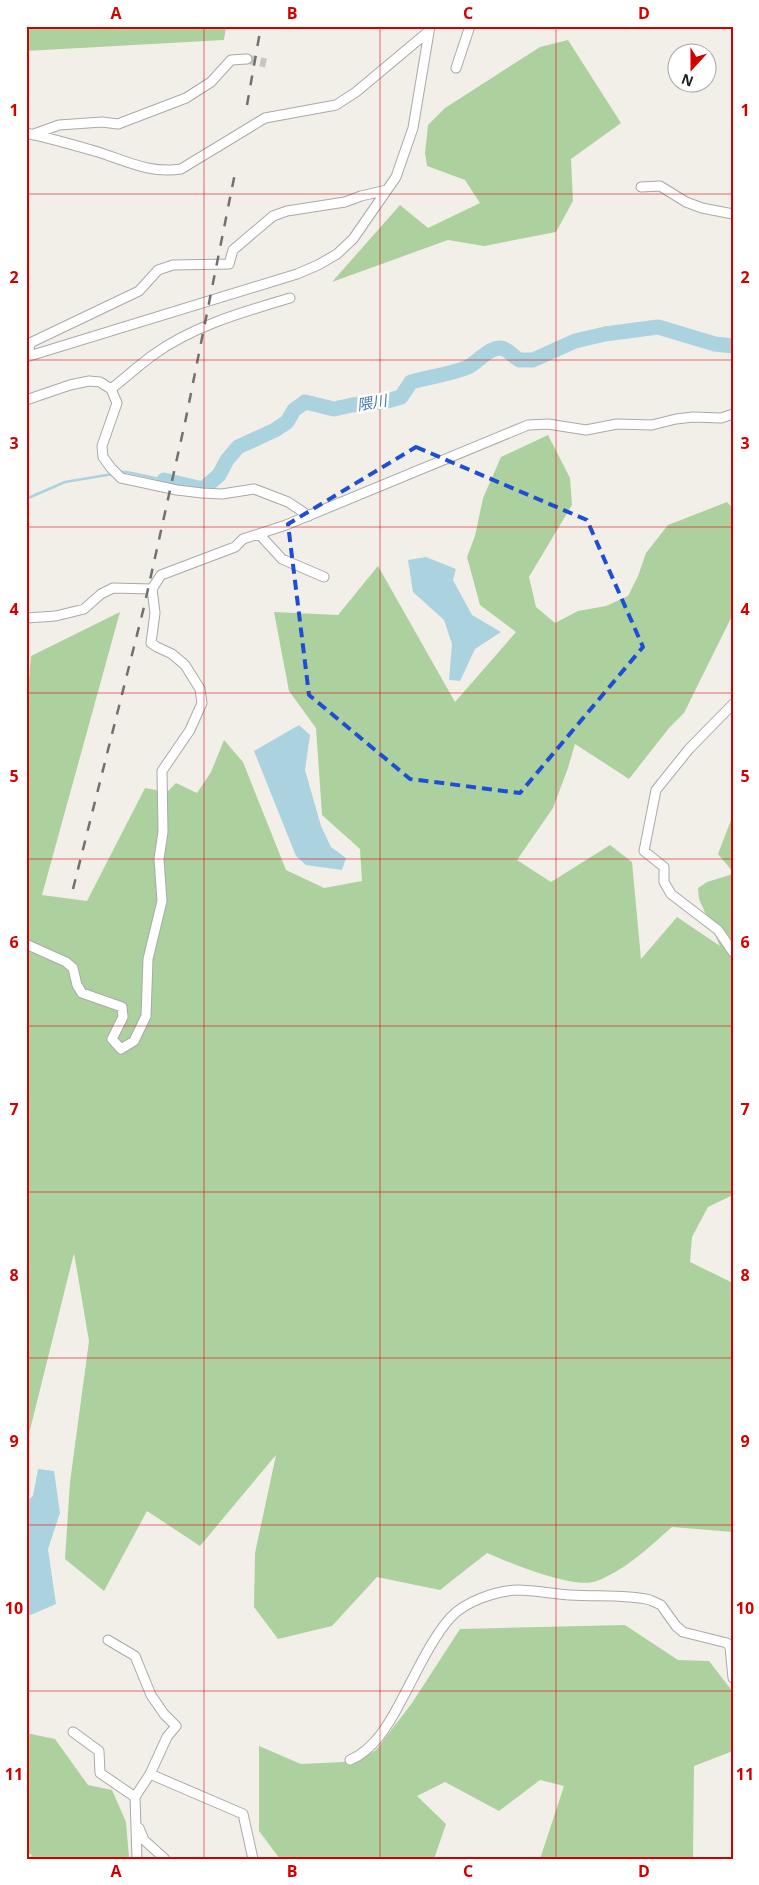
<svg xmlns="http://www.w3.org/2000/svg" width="759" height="1885" font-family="'Open Sans','Noto Sans JP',sans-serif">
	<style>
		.forest { fill: #add19e }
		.water { fill: #aad3df }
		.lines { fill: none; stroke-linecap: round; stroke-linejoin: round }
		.stream { stroke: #aad3df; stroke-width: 2.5 }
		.river { stroke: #aad3df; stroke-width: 15 }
		.minor-tunnel { stroke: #c8c6c1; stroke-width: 9; stroke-dasharray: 9 4.5; stroke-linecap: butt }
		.minor-casing { stroke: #a9a9a9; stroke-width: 11 }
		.minor { stroke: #fff; stroke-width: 9 }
		.rail { stroke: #707070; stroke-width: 2.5; stroke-dasharray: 10 10; stroke-linecap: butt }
		.marked { fill: none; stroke: #1d4ed8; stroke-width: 4; stroke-dasharray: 10 6; stroke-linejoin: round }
		.grid { fill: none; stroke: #d40000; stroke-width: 1; stroke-opacity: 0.55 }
		.labels { text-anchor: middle; stroke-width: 5; stroke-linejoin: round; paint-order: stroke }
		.water-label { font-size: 15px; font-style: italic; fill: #4a7aab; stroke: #fff }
		.neatline { fill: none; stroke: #d40000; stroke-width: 2 }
		.grid-label { font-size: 16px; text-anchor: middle; font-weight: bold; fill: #d40000 }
	</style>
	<rect width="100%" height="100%" fill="#f2efe9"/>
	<path class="forest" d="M26,26H226L224,40L26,51Z
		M568,40L621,123L571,159L573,201L556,232L484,246L448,240L332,282L400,205L428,228L480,203L465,180L427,166L425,153L428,125L445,108L540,47Z
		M548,435L570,478L572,505L529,577L536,607L555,623L578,611L606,606L628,596L638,576L646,553L668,525L727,502L733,508V614L684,713L669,728L629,779L575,744L568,768L553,808L517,860L551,882L610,845L632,862L641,959L677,917L720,946L699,899L698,888L707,882L733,874V1195L708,1207L692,1237L690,1262L733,1283V1532L672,1527C649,1547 627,1569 597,1581C574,1590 510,1563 487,1553L440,1590L377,1577L332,1626L278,1639L254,1607L255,1553L276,1455L200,1546L147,1511L104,1591L65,1559L70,1482L89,1341L74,1253L26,1446V714L31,656L120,612L42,895L87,901L145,788L167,792L176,783L197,793L211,772L224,740L243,762L286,870L324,888L362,881L360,849L322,815L316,728L289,691L274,612L338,615L378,566L455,702L516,632L480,605L467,557L475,536L483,498L501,457Z
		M733,819V872L718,854L731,820Z
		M625,1625L678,1660L709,1661L733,1692V1751L694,1766L693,1859H540L564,1786L540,1780L499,1811L445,1782L417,1796L446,1824L434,1859H280L259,1831V1746L301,1764L343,1762L364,1757L376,1750L412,1703L460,1629Z
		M26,1733L55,1739L88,1785L112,1790L126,1822L129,1857L128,1859H31L32,1855L26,1852Z"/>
	<path class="water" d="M426,557L456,569L453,580L472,615L501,632L475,649L460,681L449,680L452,644L444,620L413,592L408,560Z
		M299,725L310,735L305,770L321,826L331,847L346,858L342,870L306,865L296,856L254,751Z
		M38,1469L54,1471L60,1513L48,1549L56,1604L26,1617V1501L33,1496Z"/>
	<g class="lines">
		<path class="stream" d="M118,472H127L164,480
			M26,499L65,482L113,474"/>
		<path class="river" d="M164,480L203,489L219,475L227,460L238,447L275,430L287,422L294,410L305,402L334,409L352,405L387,401L401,397L411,382C428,377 452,374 468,367C478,362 489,347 501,348C508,349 513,357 520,360H533L575,341L605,334L658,327L715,344L733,346"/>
		<path class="minor-tunnel" d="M247,59L266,63"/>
		<defs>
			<path id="minor" d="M456,68L470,26
				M26,133C50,138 74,145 98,152C126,161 151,174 181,169L265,118L336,105L356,92L429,31
				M34,134L59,125L102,122L118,124L186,98L211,82L231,60L247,59
				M641,187L660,186L686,202L702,208L733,214
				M28,356L30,343L139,291L158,270L173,265L229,264L233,250L273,216L287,211L345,202L361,196L387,190
				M26,357L297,274L318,265L337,254L353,239L396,177L413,128L430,26
				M111,389C125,378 138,366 153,355C193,326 243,312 290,298
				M26,400L70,385L89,381L100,382L111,389L117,403L102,446L103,457L111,468L121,478L177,490L202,493L222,494L254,489L288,502L309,516
				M259,534L282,559L324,577
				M26,618L56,616L84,609L101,594L113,588L152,589
				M733,704L689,749L656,790L644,851L664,867V882L671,894L718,930L733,952
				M28,945L66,962L73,968L77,985L82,993L122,1007L123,1017L112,1039L121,1049L134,1041L146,1016L148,959L162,901L159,859L163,832L162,771L190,730L202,703L200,689L185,665L172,654L157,647L151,643L155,613L152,589L161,575L235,547L243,539L286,525L528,425L548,424L586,430L617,424L652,425L676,419L693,417L721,418L733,414
				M108,1640L135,1656L151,1695L164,1714L176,1726L167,1737L150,1774L135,1797L137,1859
				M73,1732L99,1751L100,1773L135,1797
				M350,1760C374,1750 389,1724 401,1701C414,1677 433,1636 451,1617C466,1601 496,1591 517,1590C535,1590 553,1594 570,1595C597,1597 624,1594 650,1600L661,1605L676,1626L683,1632L727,1643L730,1647L733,1678
				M150,1774L243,1814L253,1859
				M139,1828L144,1840L165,1859"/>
		</defs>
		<use href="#minor" class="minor-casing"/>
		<use href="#minor" class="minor"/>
		<path class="rail" d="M247,105L261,26
			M73,889L144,607L186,418L236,168"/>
	</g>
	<path class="marked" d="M416,447L587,520L643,647L520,793L410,779L309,695L288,524Z"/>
	<path class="grid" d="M204,26V1859M380,26V1859M556,26V1859M26,194H733M26,360H733M26,527H733M26,693H733M26,859H733M26,1026H733M26,1192H733M26,1358H733M26,1525H733M26,1691H733"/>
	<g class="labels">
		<g class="water-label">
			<text transform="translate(372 403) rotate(-10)" y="5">隈川</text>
		</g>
	</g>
	<rect width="759" height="1885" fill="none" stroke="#ffffff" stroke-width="55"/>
	<g transform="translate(692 68) rotate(201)"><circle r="24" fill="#ffffff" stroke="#a7a7a7"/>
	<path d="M0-4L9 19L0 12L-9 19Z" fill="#d40000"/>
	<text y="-8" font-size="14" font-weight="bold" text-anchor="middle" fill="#222222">N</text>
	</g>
	<rect x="28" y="28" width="704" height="1830" class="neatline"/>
	<g class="grid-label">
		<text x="116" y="19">A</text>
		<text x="292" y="19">B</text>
		<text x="468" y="19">C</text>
		<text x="644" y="19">D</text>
		<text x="14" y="116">1</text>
		<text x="745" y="116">1</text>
		<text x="14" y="283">2</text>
		<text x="745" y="283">2</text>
		<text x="14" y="449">3</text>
		<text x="745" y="449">3</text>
		<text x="14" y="615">4</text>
		<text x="745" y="615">4</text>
		<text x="14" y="782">5</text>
		<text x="745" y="782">5</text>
		<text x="14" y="948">6</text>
		<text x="745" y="948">6</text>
		<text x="14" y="1115">7</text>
		<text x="745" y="1115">7</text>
		<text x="14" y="1281">8</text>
		<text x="745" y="1281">8</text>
		<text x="14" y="1447">9</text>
		<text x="745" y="1447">9</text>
		<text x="14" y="1614">10</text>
		<text x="745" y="1614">10</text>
		<text x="14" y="1780">11</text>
		<text x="745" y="1780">11</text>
		<text x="116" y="1877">A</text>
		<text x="292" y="1877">B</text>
		<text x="468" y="1877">C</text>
		<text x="644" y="1877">D</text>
	</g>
</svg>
